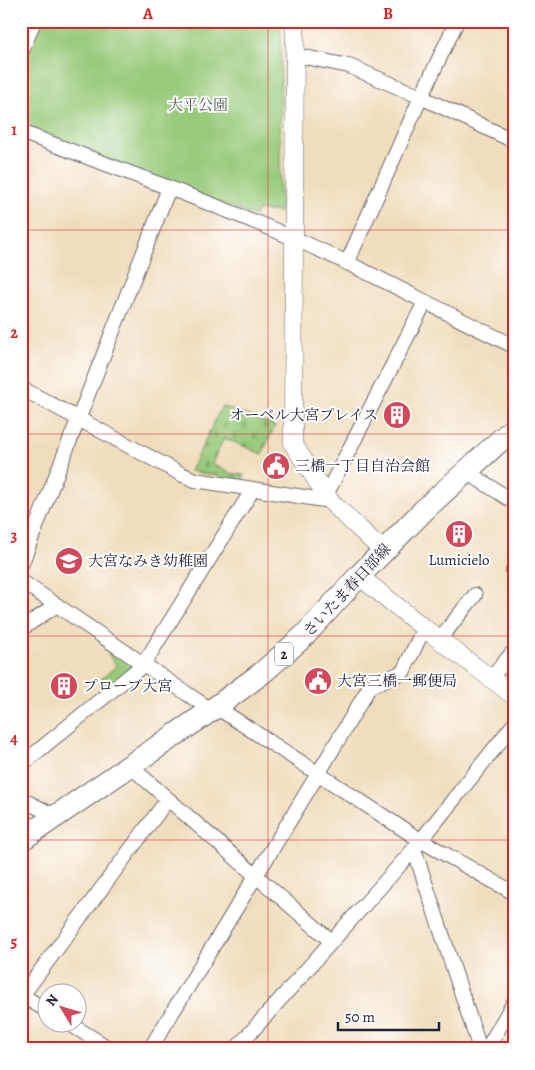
<svg xmlns="http://www.w3.org/2000/svg" width="535" height="1070" font-family="Alegreya,'Noto Serif JP',serif">
	<style>
		.cemetery { fill: url(#cemetery-stones); stroke: #5d765a }
		.park { fill: #98ca79; stroke: #5d765a }
		.lines { fill: none; stroke-linecap: round; stroke-linejoin: round }
		.minor-casing { stroke: #6a6368; stroke-width: 16 }
		.tertiary-casing { stroke: #6a6368; stroke-width: 19 }
		.primary-casing { stroke: #6a6368; stroke-width: 24 }
		.minor { stroke: #fff; stroke-width: 14 }
		.tertiary { stroke: #fff; stroke-width: 18 }
		.primary { stroke: #fff; stroke-width: 22 }
		.grid { fill: none; stroke: #d62828; stroke-width: 1; stroke-opacity: 0.55 }
		.labels { text-anchor: middle; stroke-width: 4; stroke-linejoin: round; paint-order: stroke }
		.shield { fill: #fff; stroke: #646476; stroke-width: 1 }
		.shield-label { font-size: 14px; font-weight: bold; fill: #22223b }
		.park-label { font-size: 15px; fill: #4b5d51; stroke: #fff }
		.poi-label { font-size: 15px; fill: #22223b; stroke: #fff; text-anchor: start }
		.street-label { font-size: 15px; fill: #22223b; stroke: #fff }
		.neatline { fill: none; stroke: #d62828; stroke-width: 2 }
		.grid-label { font-size: 16px; text-anchor: middle; font-weight: bold; fill: #d62828 }
	</style>
	<defs>
		<pattern id="cemetery-stones" width="16" height="16" patternUnits="userSpaceOnUse" patternTransform="scale(1.25)"><rect width="16" height="16" fill="#98ca79"/><path d="M2 7V4a2 2 0 0 1 4 0v3zM10 15v-3a2 2 0 0 1 4 0v3z" fill="#83ad6a"/></pattern>
	</defs>
	<rect width="100%" height="100%" fill="#fff"/>
	<filter id="ink" filterUnits="userSpaceOnUse"><feTurbulence type="fractalNoise" baseFrequency=".02" numOctaves="2"/><feDisplacementMap in="SourceGraphic" scale="10" xChannelSelector="R" yChannelSelector="G"/><feConvolveMatrix kernelMatrix="1 2 1 2 8 2 1 2 1" color-interpolation-filters="sRGB"/></filter>
	<filter id="wash" filterUnits="userSpaceOnUse"><feTurbulence type="fractalNoise" baseFrequency=".0096" numOctaves="4" result="noise"/><feDisplacementMap in="SourceGraphic" scale="20" xChannelSelector="R" yChannelSelector="G"/><feGaussianBlur stdDeviation="1.12" result="paint"/><feColorMatrix in="noise" values="0 0 0 0 0 0 0 0 0 0 0 0 0 0 0 0 0 1.4 0 .05"/><feComposite in="paint" operator="in"/></filter>
	<g filter="url(#wash)">
		<rect width="100%" height="100%" fill="#f0ddbc"/>
		<path class="cemetery" d="M222,406L275,426L262,454L224,438L212,464L230,473L244,475L243,481L190,471Z"/>
		<path class="park" d="M37,21H281L280,212L258,210L255,216L21,127V62Z
			M98,638L136,665L107,691L99,681L116,666Z"/>
	</g>
	<g filter="url(#ink)">
		<g class="lines">
			<defs>
				<path id="minor" d="M21,53L34,21
					M295,55L349,66L421,97L514,141
					M21,132C112,167 204,199 293,238C368,270 440,311 514,346
					M347,263L421,97L457,21
					M21,388L183,475L195,480L330,501
					M467,472L514,502
					M326,495L425,302
					M21,565L169,188
					M513,571L514,569
					M21,581L211,710
					M21,629L57,605
					M439,640L475,595
					M491,678L514,651
					M216,707L420,840L514,893
					M21,765L143,665L253,489
					M130,766L331,941
					M21,799L55,816
					M414,849L480,1049
					M21,995L48,1011
					M21,997L168,799
					M67,1022L110,1049
					M150,1049L318,774L370,686L403,672L424,628
					M236,1049L414,849L514,724
					M487,1049L514,1002"/>
				<path id="tertiary" d="M295,21L293,444L330,501L383,551
					M359,576L424,628L514,696"/>
				<path id="primary" d="M21,840L216,707L262,673L304,636L359,576L425,509L514,428"/>
			</defs>
			<use href="#minor" class="minor-casing"/>
			<use href="#tertiary" class="tertiary-casing"/>
			<use href="#primary" class="primary-casing"/>
			<use href="#minor" class="minor"/>
			<use href="#tertiary" class="tertiary"/>
			<use href="#primary" class="primary"/>
		</g>
	</g>
	<path class="grid" d="M268,21V1049M21,230H514M21,434H514M21,636H514M21,840H514"/>
	<defs>
		<symbol id="building-disc" viewBox="-11 -11 22 22"><circle r="9.5" fill="#d1495b" stroke="#fff"/><path d="M-4-6H4V6H1V3H-1V6H-4ZM-2.5-4.3h1.7v1.8h-1.7ZM.8-4.3h1.7v1.8H.8ZM-2.5-1h1.7V.8h-1.7ZM.8-1h1.7V.8H.8Z" fill="#fff"/></symbol>
		<symbol id="civic-disc" viewBox="-11 -11 22 22"><circle r="9.5" fill="#d1495b" stroke="#fff"/><path d="M-.6-6.5H3V-4.5H.6V-3L4-1V1h2V6H-6V1h2V-1L-.6-3ZM-1.2 2.5V6h2.4V2.5Z" fill="#fff"/></symbol>
		<symbol id="school-disc" viewBox="-11 -11 22 22"><circle r="9.5" fill="#d1495b" stroke="#fff"/><path d="M0-5L7-2L0 1L-7-2ZM-4 1L0 2.5L4 1V4Q0 6-4 4Z" fill="#fff"/></symbol>
	</defs>
	<g fill-rule="evenodd">
		<use href="#building-disc" x="381" y="399" width="32" height="32"/>
		<use href="#civic-disc" x="260" y="450" width="32" height="32"/>
		<use href="#building-disc" x="443" y="518" width="32" height="32"/>
		<use href="#school-disc" x="53" y="545" width="32" height="32"/>
		<use href="#civic-disc" x="302" y="665" width="32" height="32"/>
		<use href="#building-disc" x="48" y="670" width="32" height="32"/>
	</g>
	<g class="labels">
		<rect class="shield" x="275" y="642.5" width="18" height="23" rx="4"/>
		<g class="shield-label">
			<text x="284" y="659">2</text>
		</g>
		<g class="park-label">
			<text x="198" y="110">大平公園</text>
		</g>
		<g class="poi-label">
			<text x="378" y="420" text-anchor="end">オーベル大宮プレイス</text>
			<text x="295" y="471">三橋一丁目自治会館</text>
			<text x="459" y="565" text-anchor="middle">Lumicielo</text>
			<text x="88" y="566">大宮なみき幼稚園</text>
			<text x="337" y="686">大宮三橋一郵便局</text>
			<text x="83" y="691">プローブ大宮</text>
		</g>
		<g class="street-label">
			<text transform="translate(347 590) rotate(-47)" y="5">さいたま春日部線</text>
		</g>
	</g>
	<rect width="535" height="1070" fill="none" stroke="#fff" stroke-width="55"/>
	<g transform="translate(62 1008) rotate(308)"><circle r="24" fill="#ffffff" stroke="#a7a7b1"/>
	<path d="M0-4L9 19L0 12L-9 19Z" fill="#d1495b"/>
	<text y="-8" font-size="14" font-weight="bold" text-anchor="middle" fill="#22223b">N</text>
	</g>
	<path d="M338 1022v8h101v-8" fill="none" stroke="#22223b" stroke-width="2.5"/>
	<text x="345" y="1022" font-size="15" fill="#22223b" stroke="#ffffff" stroke-width="4" paint-order="stroke">50 m</text>
	<rect x="28" y="28" width="480" height="1014" class="neatline"/>
	<g class="grid-label">
		<text x="148" y="19">A</text>
		<text x="388" y="19">B</text>
		<text x="14" y="135">1</text>
		<text x="14" y="338">2</text>
		<text x="14" y="541">3</text>
		<text x="14" y="744">4</text>
		<text x="14" y="947">5</text>
	</g>
</svg>
